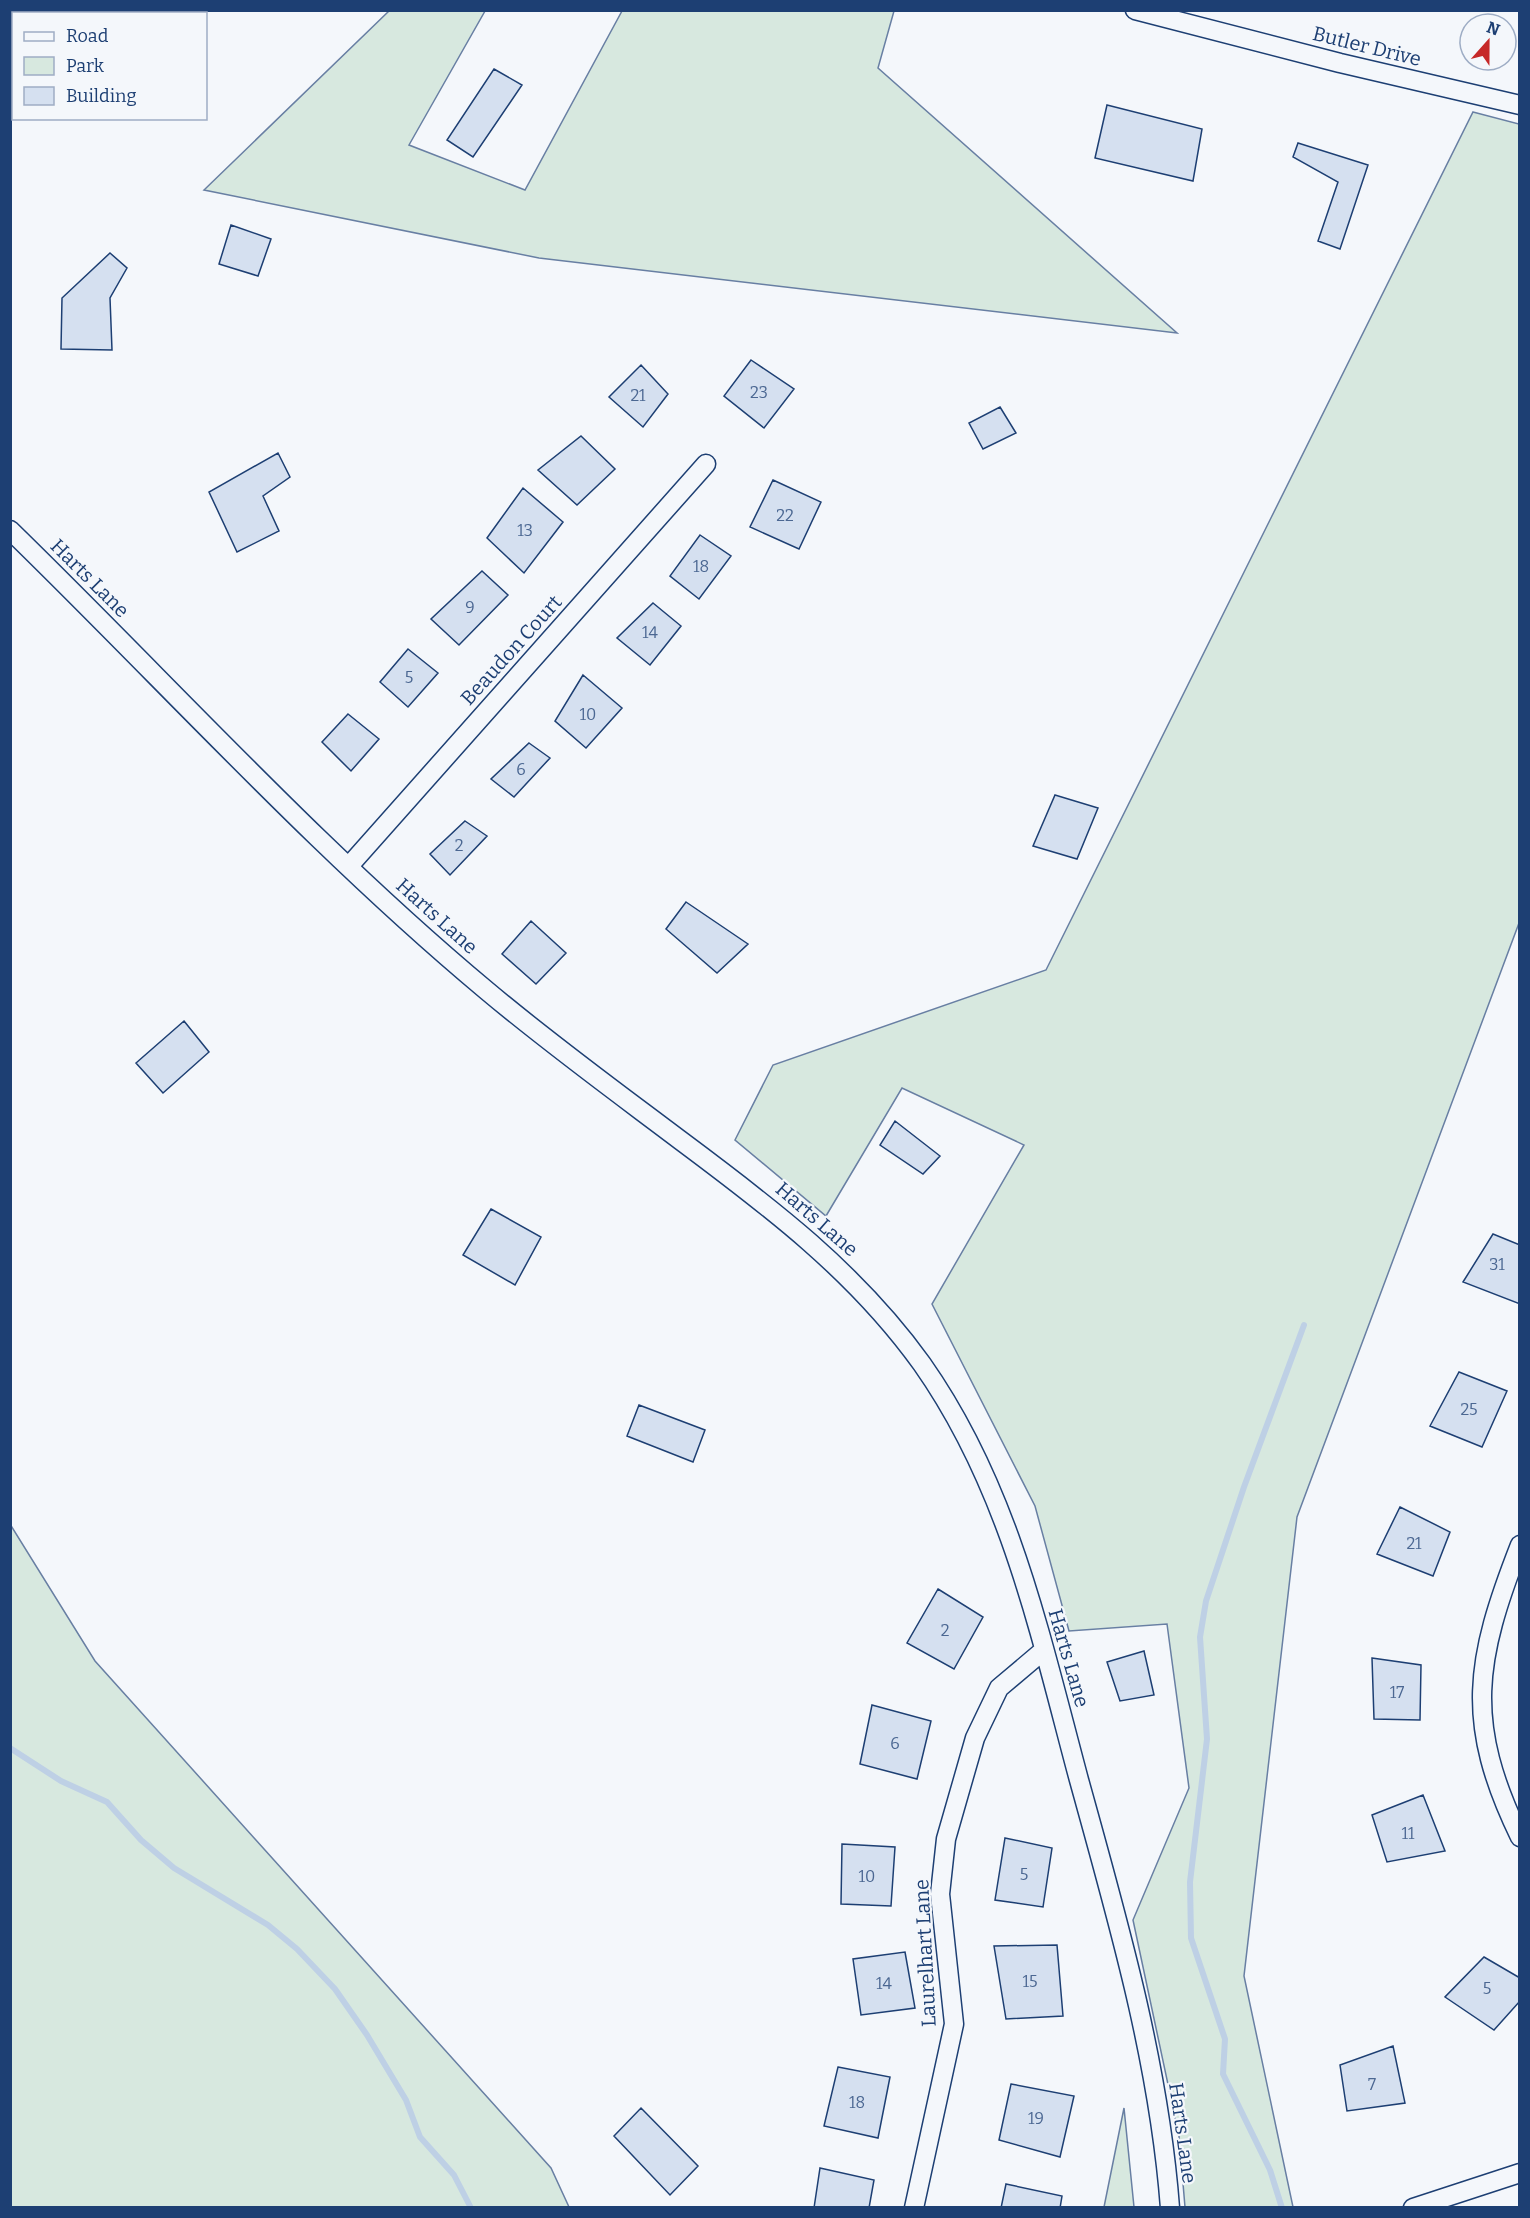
<svg xmlns="http://www.w3.org/2000/svg" width="1530" height="2218" font-family="Bitter,serif">
	<style>
		.green { fill: #d7e8df; stroke: #687fa3; stroke-width: 1.5 }
		.lines { fill: none; stroke-linecap: round; stroke-linejoin: round }
		.stream { stroke: #bed0e5; stroke-width: 6 }
		.building { fill: #d5e0f0; stroke: #1d3f73; stroke-width: 1.5 }
		.minor-casing { stroke: #1d3f73; stroke-width: 21 }
		.minor { stroke: #f4f7fb; stroke-width: 18 }
		.labels { text-anchor: middle; stroke-width: 4.5; stroke-linejoin: round; paint-order: stroke }
		.number-label { font-size: 16px; fill: #4b6792 }
		.street-label { font-size: 20px; fill: #1d3f73; stroke: #f4f7fb }
	</style>
	<rect width="100%" height="100%" fill="#f4f7fb"/>
	<path class="green" d="M389,11H485L409,145L525,190L622,11H894L878,68L1177,333L539,258L204,190Z
		M1473,112L1519,124V923L1297,1517L1244,1976L1293,2207H1185L1179,2136L1133,1920L1189,1788L1167,1624L1069,1631L1035,1506L932,1304L1024,1145L902,1088L826,1216L735,1140L773,1065L1046,970Z
		M10,1524L95,1661L551,2168L569,2207H11Z
		M1124,2108L1134,2207H1104Z"/>
	<g class="lines">
		<path class="stream" d="M10,1748L61,1781L107,1802L141,1840L174,1868L268,1925L297,1949L335,1989L367,2035L406,2100L420,2137L454,2175L471,2208
			M1282,2208L1270,2170L1223,2074L1225,2039L1191,1938L1190,1882L1207,1739L1200,1637L1206,1601L1244,1487L1304,1325"/>
	</g>
	<path class="building" d="M10,10H37V14H14V50H10Z
		M494,69L522,85L473,157L447,140Z
		M1107,105L1202,129L1193,181L1095,158Z
		M1298,143L1368,165L1340,249L1318,241L1338,182L1293,157Z
		M231,225L271,239L258,276L219,264Z
		M110,253L127,268L110,298L112,350L61,349L62,298Z
		M751,360L794,389L764,428L724,396Z
		M641,365L668,394L643,427L609,397Z
		M1000,407L1016,433L983,449L969,423Z
		M581,436L615,469L577,505L538,470Z
		M278,453L290,477L263,496L279,531L237,552L209,492Z
		M773,480L821,502L799,549L750,527Z
		M523,488L563,522L524,573L487,538Z
		M700,535L731,556L699,599L670,576Z
		M482,571L508,595L459,645L431,619Z
		M653,603L681,626L650,665L617,638Z
		M408,649L438,673L408,707L380,682Z
		M583,675L622,708L586,748L555,721Z
		M348,714L379,739L351,771L322,742Z
		M529,743L550,758L514,797L491,779Z
		M1055,795L1098,808L1077,859L1033,846Z
		M465,821L487,836L450,875L430,854Z
		M686,902L748,944L717,973L666,929Z
		M531,921L566,953L536,984L502,954Z
		M184,1021L209,1052L163,1093L136,1063Z
		M895,1121L940,1156L923,1174L880,1145Z
		M491,1209L541,1237L515,1285L463,1255Z
		M1493,1234L1520,1245V1304L1463,1282Z
		M1459,1372L1507,1391L1482,1447L1430,1426Z
		M639,1405L705,1430L693,1462L627,1436Z
		M1400,1507L1450,1532L1433,1576L1377,1554Z
		M938,1589L983,1617L954,1669L907,1643Z
		M1144,1651L1154,1695L1120,1701L1107,1662Z
		M1372,1658L1421,1665L1420,1720L1374,1719Z
		M872,1705L931,1721L917,1779L860,1764Z
		M1423,1795L1445,1851L1387,1862L1372,1815Z
		M1005,1838L1052,1848L1043,1907L995,1900Z
		M842,1844L895,1847L891,1906L841,1904Z
		M1057,1945L1063,2016L1006,2019L994,1946Z
		M905,1952L915,2008L861,2015L853,1959Z
		M1484,1957L1520,1978V2001L1494,2030L1445,1997Z
		M1393,2046L1405,2103L1347,2111L1340,2065Z
		M838,2067L890,2077L878,2138L824,2126Z
		M1011,2084L1074,2096L1060,2157L999,2140Z
		M641,2108L698,2166L670,2195L614,2136Z
		M820,2168L874,2180L869,2208H814Z
		M1006,2184L1062,2196L1060,2208H1001Z"/>
	<g class="lines">
		<defs>
			<path id="minor" d="M1135,10L1340,63L1520,105
				M10,530C168,684 317,849 486,990C549,1043 615,1091 680,1140C770,1207 856,1272 922,1364C1010,1489 1040,1635 1079,1780C1118,1921 1159,2062 1170,2208
				M349,866L706,464
				M1520,1545C1475,1660 1464,1722 1520,1837
				M914,2208L954,2024L940,1894L946,1839L975,1738L999,1688L1044,1650
				M1413,2208L1520,2173"/>
		</defs>
		<use href="#minor" class="minor-casing"/>
		<use href="#minor" class="minor"/>
	</g>
	<g class="labels">
		<g class="number-label">
			<text x="759" y="398">23</text>
			<text x="638" y="401">21</text>
			<text x="785" y="521">22</text>
			<text x="525" y="536">13</text>
			<text x="701" y="572">18</text>
			<text x="470" y="613">9</text>
			<text x="650" y="638">14</text>
			<text x="409" y="683">5</text>
			<text x="588" y="720">10</text>
			<text x="521" y="775">6</text>
			<text x="459" y="851">2</text>
			<text x="1497" y="1270">31</text>
			<text x="1469" y="1415">25</text>
			<text x="1414" y="1549">21</text>
			<text x="945" y="1636">2</text>
			<text x="1397" y="1698">17</text>
			<text x="895" y="1749">6</text>
			<text x="1408" y="1839">11</text>
			<text x="1024" y="1880">5</text>
			<text x="867" y="1882">10</text>
			<text x="1030" y="1987">15</text>
			<text x="884" y="1989">14</text>
			<text x="1487" y="1994">5</text>
			<text x="1372" y="2090">7</text>
			<text x="857" y="2108">18</text>
			<text x="1036" y="2124">19</text>
		</g>
		<g class="street-label">
			<text transform="translate(1367 46) rotate(14)" y="7">Butler Drive</text>
			<text transform="translate(90 578) rotate(45)" y="7">Harts Lane</text>
			<text transform="translate(511 650) rotate(-48)" y="7">Beaudon Court</text>
			<text transform="translate(437 916) rotate(42)" y="7">Harts Lane</text>
			<text transform="translate(817 1219) rotate(41)" y="7">Harts Lane</text>
			<text transform="translate(1069 1658) rotate(74)" y="7">Harts Lane</text>
			<text transform="translate(925 1953) rotate(-93)" y="7">Laurelhart Lane</text>
			<text transform="translate(1183 2133) rotate(82)" y="7">Harts Lane</text>
		</g>
	</g>
	<rect width="1530" height="2218" fill="none" stroke="#1d3f73" stroke-width="24"/>
	<rect x="12" y="12" width="195" height="108" fill="#f4f7fb" stroke="#9eadc5" stroke-width="1.5"/>
	<rect x="24" y="32" width="30" height="9" fill="#f4f7fb" stroke="#9eadc5" stroke-width="1.5"/>
	<text x="66" y="42" font-size="18" fill="#1d3f73">Road</text>
	<rect x="24" y="57" width="30" height="18" fill="#d7e8df" stroke="#9eadc5" stroke-width="1.5"/>
	<text x="66" y="72" font-size="18" fill="#1d3f73">Park</text>
	<rect x="24" y="87" width="30" height="18" fill="#d5e0f0" stroke="#9eadc5" stroke-width="1.5"/>
	<text x="66" y="102" font-size="18" fill="#1d3f73">Building</text>
	<g transform="translate(1488 42) rotate(21)"><circle r="28" fill="#f4f7fb" stroke="#9eadc5" stroke-width="1.5"/>
	<path d="M0-4.5L10 22L0 15L-10 22Z" fill="#c62828"/>
	<text y="-9" font-size="16" font-weight="bold" text-anchor="middle" fill="#1d3f73">N</text>
	</g>
</svg>
